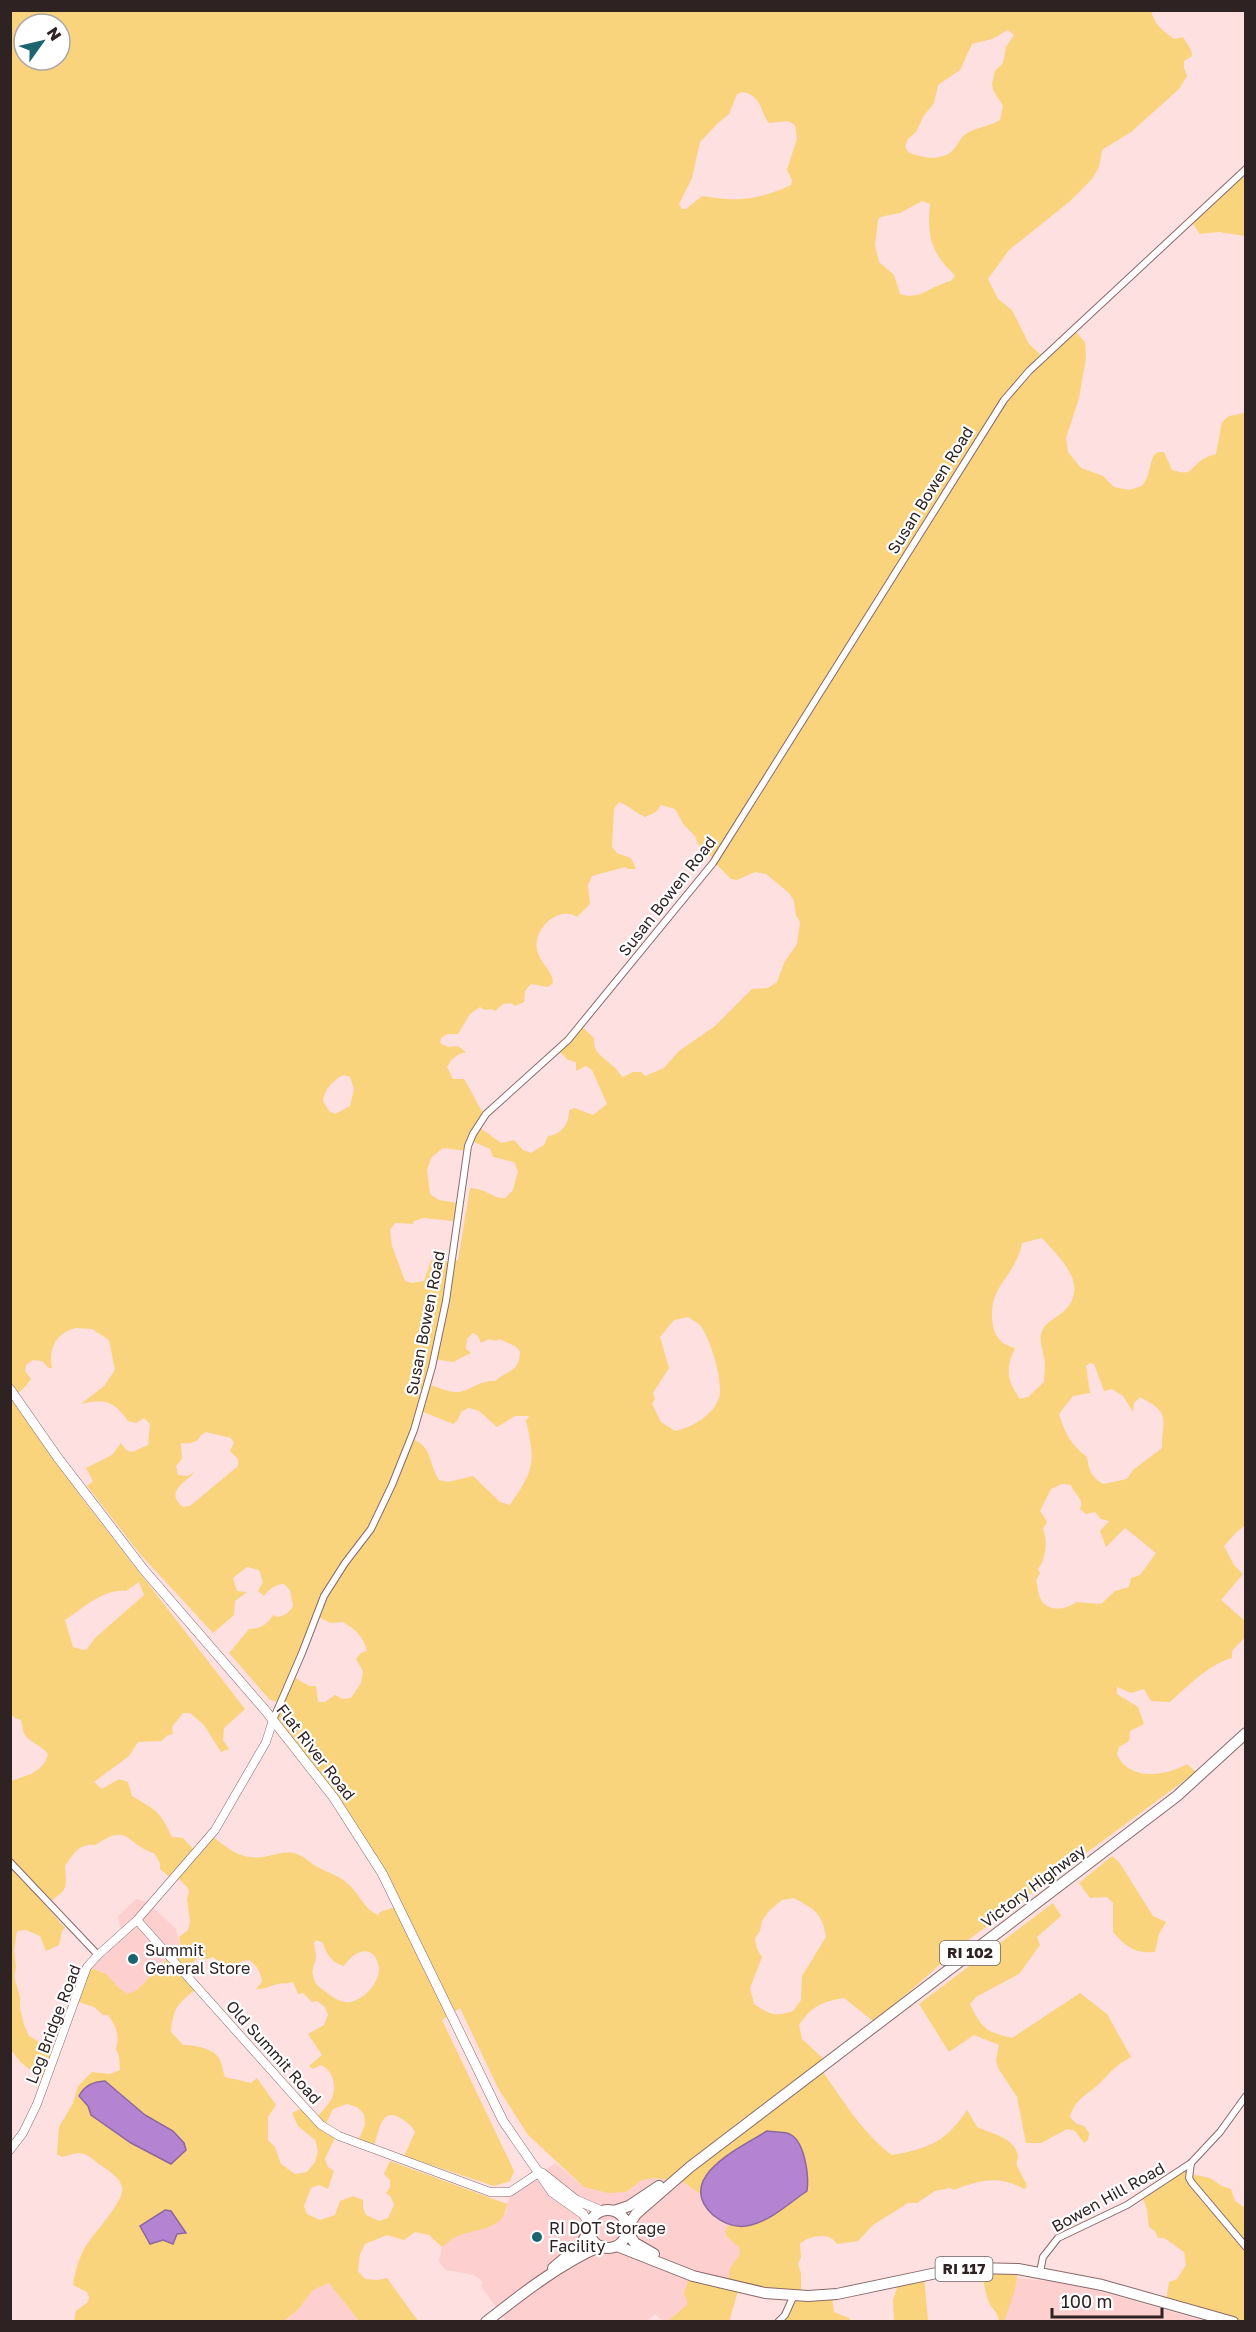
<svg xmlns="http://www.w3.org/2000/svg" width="1256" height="2332" font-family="'Golos Text',sans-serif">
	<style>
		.built { fill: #fdcfcf }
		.green { fill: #fad37d; fill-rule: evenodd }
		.water { fill: #b484d3; stroke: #8c679e; stroke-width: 1.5 }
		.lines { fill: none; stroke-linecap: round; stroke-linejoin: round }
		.minor-casing { stroke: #896969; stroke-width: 8 }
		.tertiary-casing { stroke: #896969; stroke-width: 9 }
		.secondary-casing { stroke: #896969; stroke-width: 10 }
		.primary-casing { stroke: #896969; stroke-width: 12 }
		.minor { stroke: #fff; stroke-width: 6 }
		.tertiary { stroke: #fff; stroke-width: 8 }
		.secondary { stroke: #fff; stroke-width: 9 }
		.primary { stroke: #fff; stroke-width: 10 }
		.poi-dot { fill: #1a6570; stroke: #fff; stroke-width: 2 }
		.labels { text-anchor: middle; stroke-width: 4.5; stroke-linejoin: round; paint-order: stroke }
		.shield { fill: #fff; stroke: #6d6464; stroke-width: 1.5 }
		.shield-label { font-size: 15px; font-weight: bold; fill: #2f2222 }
		.street-label { font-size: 16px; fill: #2f2222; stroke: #fff }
		.poi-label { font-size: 16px; fill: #2f2222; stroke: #fff; text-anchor: start }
	</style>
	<rect width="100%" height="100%" fill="#fee0e0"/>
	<path class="built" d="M136,1899L147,1902L176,1929L181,1950L171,1960L167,1958L137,1990L128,1994L120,1989L106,1974L91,1968L122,1934L118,1916Z
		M556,2163L584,2187L626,2192L642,2180L654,2178L682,2181L700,2194L705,2207L718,2219L729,2225L726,2231L727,2237L740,2247V2254L727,2286L687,2301V2305L668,2322L663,2321L655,2314L648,2320L650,2321H506L481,2286L483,2283L482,2281L474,2275L446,2270L439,2262L442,2247L452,2238L506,2213L507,2204L513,2191Z
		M1004,2277L1070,2283L1204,2321L1003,2322Z
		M329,2283L359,2321L284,2322L298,2310L313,2290Z"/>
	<path class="green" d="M1151,10C1154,25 1162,30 1174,39L1183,37L1191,50L1192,56L1184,61V68L1187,76L1179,89L1131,132L1102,150L1099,167L1092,179L1069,202L1009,250L988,279L998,299L1012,310L1029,344L1043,357L1074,330L1085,342L1086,358L1079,398L1066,438L1068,452L1081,468L1103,476L1114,487L1129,490L1142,486L1147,478L1153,456L1158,452H1164L1172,470C1192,476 1188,470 1202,460C1206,457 1212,455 1216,454L1222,422L1229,416L1245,413L1246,1525C1237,1530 1231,1539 1224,1546L1234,1565L1243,1574L1221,1600L1245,1621V1637L1232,1651V1658C1209,1664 1188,1686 1170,1702L1151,1701L1144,1689L1131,1693L1117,1687V1694L1138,1707L1144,1724L1130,1731L1129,1741L1119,1747L1117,1754C1128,1781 1165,1777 1187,1764L1196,1772L964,1943L909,1992L873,2021L844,1998C821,2002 812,2006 799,2025L802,2039L828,2063L717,2136L821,2069C842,2099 862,2133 892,2155C928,2149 946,2142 967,2110L977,2127C991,2134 1015,2137 1018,2156C1018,2161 1016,2161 1017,2166C1020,2173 1025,2179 1027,2187L1024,2189C999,2175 980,2180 954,2190L950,2188L935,2191L917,2203H908L873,2225L858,2241L837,2244C830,2232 809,2235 800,2244L801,2257L798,2264L801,2273V2294L832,2296L834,2312L849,2318L850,2321H779L794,2295L738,2290C736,2301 731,2311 730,2321H668L687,2305V2301L684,2294L689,2277L727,2286L730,2268L740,2254L739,2247L727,2237L725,2231L729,2225C758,2231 783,2206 807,2191L789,2134L767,2131L727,2156L707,2174L702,2183L700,2194L682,2181L654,2178L642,2180L626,2192L608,2193L584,2187L528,2135L498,2088L460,2008L442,2020L514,2171L510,2181L494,2186L404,2156L415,2132C412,2126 408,2123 402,2119C380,2104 379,2134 373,2148L357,2143L365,2125L364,2114L357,2107L347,2104L333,2109L325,2126L336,2135L325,2159L328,2167L334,2171L328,2189L319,2185L311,2188L304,2206L307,2214L320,2220L335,2215L340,2201L353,2196L363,2200V2208L366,2215L379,2221L388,2218L394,2205L391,2197L386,2193L390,2187V2180L384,2174L390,2161L507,2204C504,2233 474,2227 454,2238C450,2240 446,2244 442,2247L429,2235L415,2232L404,2240L387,2235L365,2244L360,2254L358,2271L365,2279L378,2280L387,2278L418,2321H359L329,2283L313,2290L298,2310L284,2321H74L76,2311L88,2302L89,2297L87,2292L73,2285C75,2272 78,2261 84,2249C91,2235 126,2201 122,2187C119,2176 107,2170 99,2164C84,2151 81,2151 62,2157L57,2154L59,2127L73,2103L78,2086L92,2072L110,2074L120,2070L119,2056L116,2049C120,2035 116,2026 108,2015H103L94,2007L76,2001L91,1968L106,1974L120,1989L128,1994L137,1990L168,1958L171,1960L181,1950L179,1937L188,1930L190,1922L187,1898L189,1893L188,1888L176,1876L171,1878L160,1869V1863L154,1853C127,1846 129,1821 96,1845C79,1843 74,1853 65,1866C68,1896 64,1888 46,1906L65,1928L62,1931L59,1945L46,1951L40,1936L26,1930L17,1931L14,1950L16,1968L14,1976L20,1997V2008L24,2025L29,2036L39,2042L58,2047L45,2080C28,2067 23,2068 10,2048L11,1781C26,1776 44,1772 48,1754C42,1746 27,1740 25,1735C22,1730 23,1725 21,1720L15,1718L10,1713V11ZM24,24H60V60H24ZM1008,30L1014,35L1006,47L1003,63L995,71L992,84L993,90L1003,106L1000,120C990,126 980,127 969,132C961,135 959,144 953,150C942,162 921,158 908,152L905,147L908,139L916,132L923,117L934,103L938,85L960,70L972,44L992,39ZM742,92C762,95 760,112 769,123L788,121L795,125L797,138L787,170L792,180L791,185C759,200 737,202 702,196L686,209H682L679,204L692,178L700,142L718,123L729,114L737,94ZM922,201L930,204C928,229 928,244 945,265C948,269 952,271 955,276L951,281C932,285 920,301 900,294L894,275L879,262L875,245L878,220L880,217L900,213ZM619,802C630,806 635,813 645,817L656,812L661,805L675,809L684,825L695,836L701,850L715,859L714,862L731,879L737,880L755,872L766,874L789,893L794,901L796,915L800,922L797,944L784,963L777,982L768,988L752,989L715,1026L679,1051L664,1068L645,1076L641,1072H633L623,1077C619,1074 617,1069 613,1066C603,1057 593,1053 594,1038L581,1026L559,1051L568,1060L576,1062V1071L586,1066L592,1070L607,1104L593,1115L575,1108L569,1110C570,1123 561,1135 548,1136L544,1145L531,1153L523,1150L514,1140L501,1143L479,1127L485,1116C477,1104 472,1092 464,1079H453L447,1067C451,1059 457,1054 466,1052L458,1046L448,1047L440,1043L441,1038L447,1034H458L470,1014L480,1007L485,1010L491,1009L495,1011L503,1004L511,1003L515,1006L524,1002L525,991L531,984L548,987L553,983C553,971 541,964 538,953C530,932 557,904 577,917L590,904L588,885L592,876L625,867L628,869H636L631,858L617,853L612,847L614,809ZM343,1075L350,1077L354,1089L350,1106L335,1114L329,1111L323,1101C324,1090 333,1080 343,1075ZM472,1141L490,1149L493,1157L514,1162L518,1171L513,1190L505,1198C493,1199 488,1189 470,1188L458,1260L451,1262L431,1260L424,1281L412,1283L405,1281L392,1246L390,1230L395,1223L413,1224L414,1221L423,1218L453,1221L458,1203L439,1200L430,1194L427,1170L431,1158L443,1148L467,1151ZM1042,1238C1061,1259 1091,1286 1063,1312C1056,1318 1046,1322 1042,1331C1038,1341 1044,1352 1045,1363C1045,1369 1044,1376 1044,1382L1028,1397L1020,1399C1007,1381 1005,1368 1015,1348C1003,1345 995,1338 993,1326C986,1285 1016,1278 1022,1243ZM688,1317C691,1319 697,1322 700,1325C710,1337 724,1383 719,1398C712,1416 693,1427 675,1431L661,1422L652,1404L655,1399L653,1393L669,1368L660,1337L674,1320ZM76,1328L92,1329L109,1340L115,1370L104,1386L81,1404C104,1398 114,1401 128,1421L136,1423L144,1418L150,1424L148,1445L132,1452L126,1450L121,1443L112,1455L86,1468L93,1481L87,1486L140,1554L213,1633L234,1615L235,1601L247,1592L237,1591L233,1578L247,1567L259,1570L263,1582L258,1591L264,1596C269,1589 275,1584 284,1584L290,1590L293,1606C289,1613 284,1616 277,1617L273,1615C267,1625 260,1629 249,1629L229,1653L270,1700L278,1702L273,1724L337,1808L387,1888L395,1907L380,1912L378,1915C364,1909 359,1893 347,1883C337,1874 325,1872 314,1865C309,1862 305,1857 299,1855C288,1850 280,1854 268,1856C244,1862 229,1850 211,1835L196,1852L183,1838L172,1837C159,1810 157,1811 132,1796L128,1782L119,1779L102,1789L94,1782L129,1756L138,1742L161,1741L168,1735L173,1734L172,1727L183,1713H190L204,1725L221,1752L229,1749L223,1740L224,1728L245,1709L81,1497L13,1397L25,1387L31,1379L25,1371L26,1365L33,1360L42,1361L49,1368H52C48,1348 57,1332 76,1328ZM473,1333L478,1336L481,1343L489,1339L496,1341L499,1339L515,1346L520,1351C520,1372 509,1369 495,1381C477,1380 470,1393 454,1392C446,1391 437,1387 430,1385L435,1359L453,1362L471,1353L466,1349L467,1339ZM1090,1363L1094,1364L1104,1391L1112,1389L1123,1396L1133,1412L1134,1403L1140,1397C1172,1414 1162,1417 1162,1448L1133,1470L1127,1479L1103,1484C1091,1476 1089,1471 1087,1457C1070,1444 1065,1433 1059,1414L1073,1396L1090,1393L1086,1366ZM469,1408L479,1411L497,1427L515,1416H529L526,1421C536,1463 534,1470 510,1505L500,1502L473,1476L448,1482L439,1480C428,1463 433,1448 413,1439L421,1411L453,1424L457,1421L462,1411ZM206,1432L231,1438L234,1443L230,1451L238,1459V1466L190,1506L183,1507C165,1492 183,1484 195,1472L187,1476L178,1475L176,1466L182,1459L181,1443C189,1444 198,1443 201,1435ZM1062,1484L1071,1485C1074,1495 1085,1498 1080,1509L1086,1514L1095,1512L1101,1519L1109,1521L1100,1531L1106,1547L1125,1528L1156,1553L1140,1575L1131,1578L1129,1587L1115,1591L1101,1604L1076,1602C1067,1610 1048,1612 1041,1600C1038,1595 1038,1586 1036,1581L1040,1573L1038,1569C1046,1559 1048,1540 1043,1529L1047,1522L1040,1511L1051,1489ZM139,1582L144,1595L95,1638L87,1649L84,1650L73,1647L65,1620C84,1608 102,1589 126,1591ZM316,1616L331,1623L343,1622C355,1629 364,1637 367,1651L361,1653L356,1659L363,1671L361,1683L351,1698L342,1699L335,1695L325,1702H318L316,1686H309L294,1677ZM794,1898C815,1910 822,1912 826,1937L802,1976L801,2000L793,2011C774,2017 770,2015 754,2004L750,1988L762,1957L757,1949L755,1938L760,1931L762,1921L769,1911L782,1900ZM316,1940L323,1943C326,1954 332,1963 344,1966C354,1950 375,1942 379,1968C380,1982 365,1999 351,2002C341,2004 333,1997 326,1992C321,1988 315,1985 314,1979C310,1969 315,1966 316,1957C316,1952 314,1947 314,1943ZM213,1957L226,1967L234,1968L242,1961L249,1960C257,1966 261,1972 262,1982L256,1989C265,1990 269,1986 277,1984C283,1983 288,1984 293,1982L298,1994L303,1993L312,2002L317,2001L325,2007L328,2015L324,2025L308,2034L322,2055L309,2066L313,2069L321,2065C334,2071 337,2088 331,2100C327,2107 319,2114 314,2120L303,2108L292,2113L298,2126L315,2140L318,2151L315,2162L307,2172L295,2174L281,2164L275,2147L268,2140V2117L276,2105L257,2078L251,2083L225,2077C223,2072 222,2063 219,2058C212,2048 194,2045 183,2045L171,2032C173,2009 177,2004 195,1990L182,1971L198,1958L207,1959ZM116,2089L145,2115L173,2131L184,2143L171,2164L131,2143L91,2115L88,2106Z
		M1245,170V236L1219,232L1200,234L1191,221Z
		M1112,1856L1119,1862L1153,1916L1166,1922L1159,1934L1155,1952C1135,1954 1125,1946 1113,1932V1903L1107,1897L1090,1898L1079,1883Z
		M1053,1903L1061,1916L1037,1937L1040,1945L1019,1974L976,1997L970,2004C982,2029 986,2032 1012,2038L1080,1993L1107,2014L1131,2057C1118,2064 1111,2071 1101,2082C1088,2095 1075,2098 1070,2117L1077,2124L1084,2126L1089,2133L1088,2140L1084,2143L1075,2131L1067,2129L1041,2143H1026L1017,2097L998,2068L996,2060L999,2045L974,2035L949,2052L919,2004Z
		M1189,2165L1191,2174L1210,2178L1222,2186L1231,2189L1235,2201L1245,2208V2321H1233L1166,2301L1169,2282L1177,2279L1186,2265L1184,2252L1164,2238H1158L1155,2231L1149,2227L1147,2209L1142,2197Z
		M1018,2269L1015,2290L1004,2321H999C999,2313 990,2308 988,2300C985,2290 983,2281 982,2270Z
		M924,2276L928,2321H894L893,2299L899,2282Z"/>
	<path class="water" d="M105,2081L145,2115L173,2131L184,2143L186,2150L171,2164L131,2143L91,2115L88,2106L79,2096C85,2085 93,2082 105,2081Z
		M767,2131C774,2132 781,2132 787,2133C805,2138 809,2176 807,2191C789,2203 772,2220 751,2225C737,2229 724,2224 713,2215C673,2178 741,2147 767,2131Z
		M165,2210L171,2211L186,2233L177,2234L173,2244L163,2240L150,2244L140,2226Z"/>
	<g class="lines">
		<defs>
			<path id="minor" d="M273,1720L302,1653L324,1596L345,1563L371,1529L392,1485L414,1430L432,1367L446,1301L468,1146L473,1134L486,1114L568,1040L713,863L1004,400L1029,371L1246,169
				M10,1862L98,1955
				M1191,2163L1189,2178L1192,2183L1246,2247
				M1040,2272L1043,2257L1058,2238L1127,2205L1191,2163L1220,2132L1246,2096
				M778,2322L785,2315L794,2295"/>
			<path id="tertiary" d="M137,1920L296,2098L321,2125L339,2136L490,2192H510L540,2172
				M10,2150L23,2133L37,2104L87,1967L98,1955L137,1920L215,1830L266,1742L273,1720"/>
			<path id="secondary" d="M10,1389L58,1458L144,1570L265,1710L334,1798L382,1873L503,2121L552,2192L583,2214L590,2225
				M542,2173L576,2200L602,2211"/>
			<path id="primary" d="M589 2229a19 19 0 1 1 38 0a19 19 0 1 1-38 0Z
				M614,2211L629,2206L659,2186
				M627,2228L636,2214L690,2167L1177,1796L1246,1733
				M627,2232L635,2243L654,2254
				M617,2246L693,2276L765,2293L808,2296L837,2294L951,2270L973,2268L1018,2269L1102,2285L1233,2322
				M553,2268L581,2244L589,2231
				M486,2322C520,2295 561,2263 601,2246"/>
		</defs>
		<use href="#minor" class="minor-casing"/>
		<use href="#tertiary" class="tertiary-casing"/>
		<use href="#secondary" class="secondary-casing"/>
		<use href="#primary" class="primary-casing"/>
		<use href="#minor" class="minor"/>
		<use href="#tertiary" class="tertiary"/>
		<use href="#secondary" class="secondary"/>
		<use href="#primary" class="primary"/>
	</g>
	<g class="poi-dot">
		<circle cx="133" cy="1959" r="6"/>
		<circle cx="537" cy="2237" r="6"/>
	</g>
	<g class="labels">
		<g class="shield">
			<rect x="940" y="1941" width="60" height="24" rx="4.5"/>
			<rect x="935.5" y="2257" width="57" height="24" rx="4.5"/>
		</g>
		<g class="shield-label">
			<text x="970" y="1958">RI 102</text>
			<text x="964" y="2274">RI 117</text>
		</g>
		<g class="street-label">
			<text transform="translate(930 490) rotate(-58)" y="6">Susan Bowen Road</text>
			<text transform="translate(667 896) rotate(-52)" y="6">Susan Bowen Road</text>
			<text transform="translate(425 1323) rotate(-79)" y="6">Susan Bowen Road</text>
			<text transform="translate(316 1752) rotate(52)" y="6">Flat River Road</text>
			<text transform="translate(1033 1886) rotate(-37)" y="6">Victory Highway</text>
			<text transform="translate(53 2024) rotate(-69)" y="6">Log Bridge Road</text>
			<text transform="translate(274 2052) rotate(48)" y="6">Old Summit Road</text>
			<text transform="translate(1108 2197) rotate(-29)" y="6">Bowen Hill Road</text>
		</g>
		<g class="poi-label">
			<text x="145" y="1956">Summit<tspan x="145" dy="18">General Store</tspan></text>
			<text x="549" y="2234">RI DOT Storage<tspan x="549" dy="18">Facility</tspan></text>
		</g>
	</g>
	<rect width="1256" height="2332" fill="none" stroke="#2f2222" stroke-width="24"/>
	<g transform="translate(42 42) rotate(56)"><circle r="28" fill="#ffffff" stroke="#aca7a7" stroke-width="1.5"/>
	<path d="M0-4.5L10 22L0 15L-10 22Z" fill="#1a6570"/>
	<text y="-9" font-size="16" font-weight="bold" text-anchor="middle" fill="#2f2222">N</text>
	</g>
	<path d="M1052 2308v9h110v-9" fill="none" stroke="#2f2222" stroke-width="3"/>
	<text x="1061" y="2308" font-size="18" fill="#2f2222" stroke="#ffffff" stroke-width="4.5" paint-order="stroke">100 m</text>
</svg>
